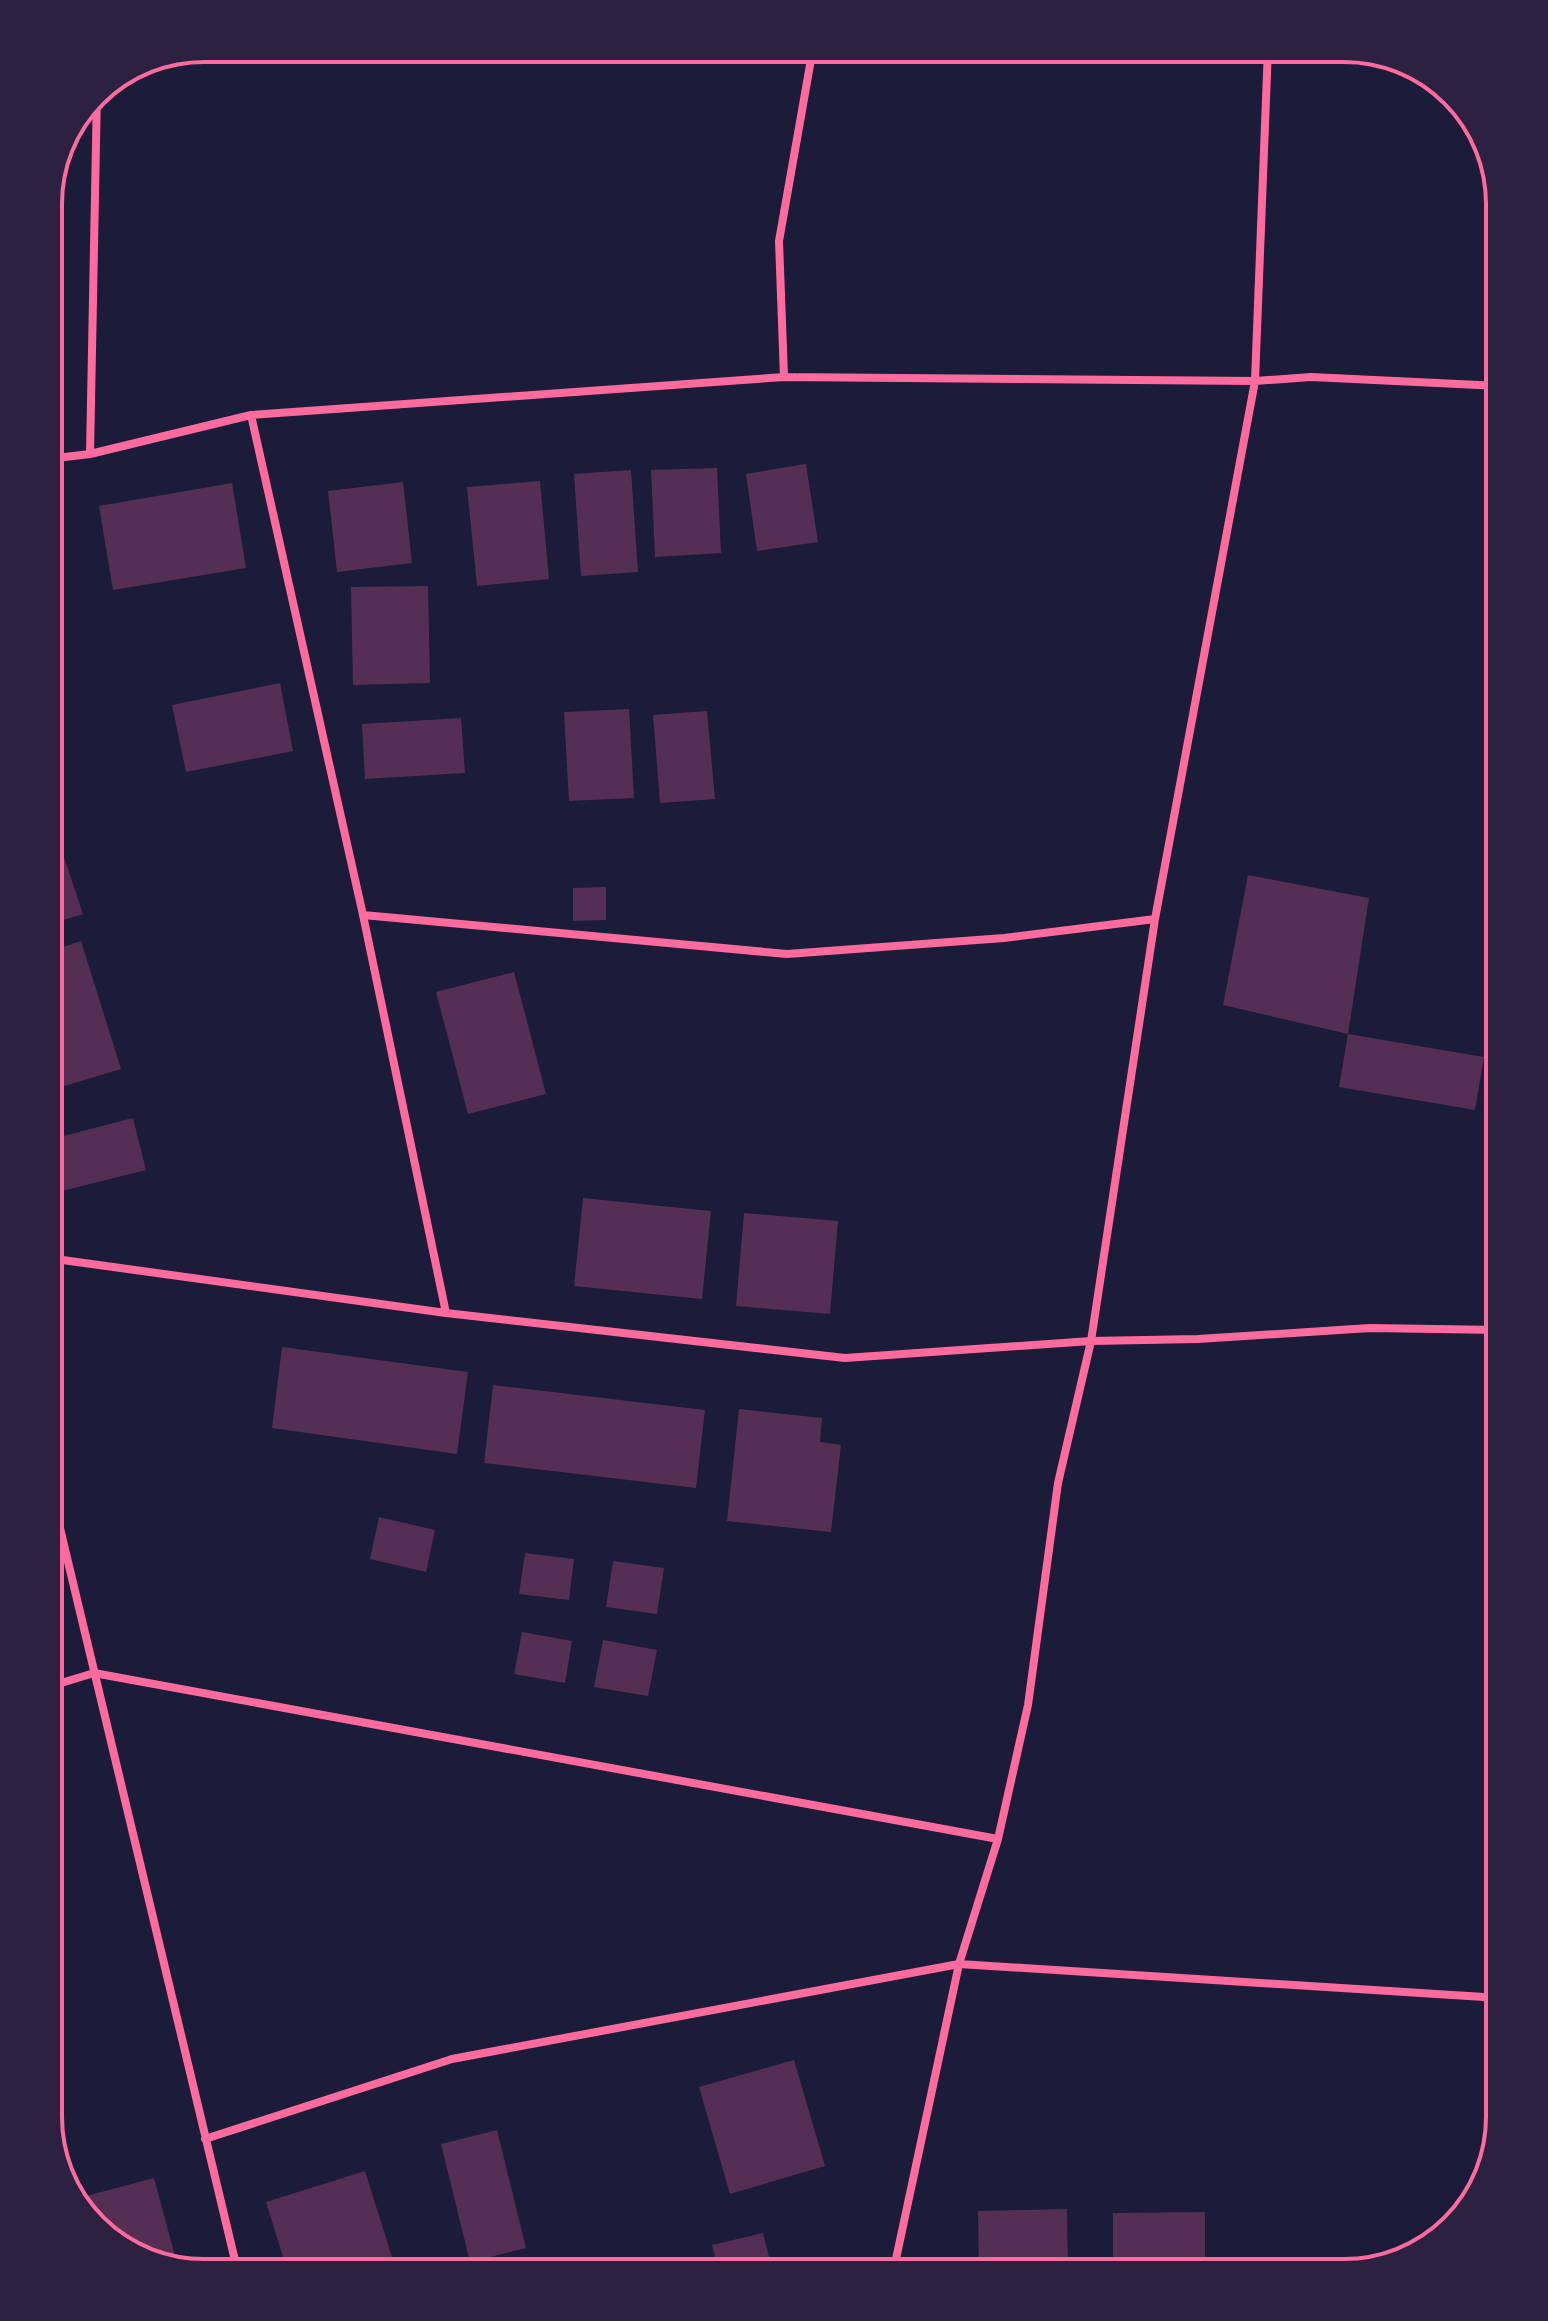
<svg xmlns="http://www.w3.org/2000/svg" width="1548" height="2321" font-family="Karla,sans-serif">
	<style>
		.building { fill: #542f53 }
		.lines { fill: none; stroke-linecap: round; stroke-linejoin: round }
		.minor { stroke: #ff6b9d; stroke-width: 8 }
		.rim { fill: none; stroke: #ff6b9d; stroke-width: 4 }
	</style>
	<rect width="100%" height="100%" fill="#1b1b3a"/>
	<path class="building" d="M806,464L818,542L757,551L746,474Z
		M717,468L721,553L655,557L651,470Z
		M631,470L638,572L581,576L574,474Z
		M540,481L549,579L477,586L467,487Z
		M403,482L412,563L337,572L328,491Z
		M232,483L246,568L113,590L99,506Z
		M428,586L430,683L353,685L351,587Z
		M280,683L293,751L186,772L172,705Z
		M629,709L634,798L569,801L564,712Z
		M707,711L715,799L660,803L653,715Z
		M48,716L62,751L48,756Z
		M461,718L465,773L365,779L362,724Z
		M60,845L83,914L48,925V849Z
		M1248,875L1369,898L1348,1034L1223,1005Z
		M606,887V920L573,921V888Z
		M81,941L121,1069L48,1091V952Z
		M514,972L546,1094L468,1114L436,992Z
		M1348,1034L1484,1057L1475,1110L1339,1087Z
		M133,1118L146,1170L50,1194L48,1140Z
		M583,1198L711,1211L702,1299L574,1286Z
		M744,1213L838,1221L830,1314L736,1306Z
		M282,1347L468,1372L457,1454L272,1428Z
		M493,1385L705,1410L696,1488L484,1463Z
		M739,1409L822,1418L820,1442L841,1445L831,1532L727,1521Z
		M379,1517L435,1530L426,1572L370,1559Z
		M525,1553L574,1559L569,1600L519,1594Z
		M613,1561L664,1568L657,1614L606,1607Z
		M57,1609L64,1643L48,1647V1610Z
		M522,1632L572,1641L565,1683L514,1674Z
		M603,1640L657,1650L648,1696L594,1687Z
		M794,2060L825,2166L730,2194L699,2087Z
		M497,2130L526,2248L470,2262L441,2144Z
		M365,2171L397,2273H288L266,2202Z
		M154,2178L178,2267L118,2247L75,2199Z
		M1067,2209L1068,2273H979L978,2211Z
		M1205,2212V2273H1113V2213Z
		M763,2233L773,2273H719L712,2245Z"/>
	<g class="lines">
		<path class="minor" d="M784,377L779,241L813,48
			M251,415L363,915L446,1313
			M90,454L97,92
			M48,459L90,454L251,415L784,377L1255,381L1311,377L1500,386
			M363,915L787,954L1004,938L1155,919
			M48,1258L446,1313L845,1358L1091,1341L1198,1339L1370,1328L1500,1330
			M48,1478L238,2273
			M48,1687L94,1673L998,1839
			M205,2139L452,2059L959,1964L1500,1998
			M893,2273L959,1964L998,1839L1028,1705L1058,1483L1091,1341L1155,919L1255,381L1268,48"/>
	</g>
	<path d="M0 0H1548V2321H0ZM204 62H1344A142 142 0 0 1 1486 204V2117A142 142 0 0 1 1344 2259H204A142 142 0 0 1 62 2117V204A142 142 0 0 1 204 62Z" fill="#2d2142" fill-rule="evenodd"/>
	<path class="rim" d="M204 62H1344A142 142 0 0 1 1486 204V2117A142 142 0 0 1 1344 2259H204A142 142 0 0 1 62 2117V204A142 142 0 0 1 204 62Z"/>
</svg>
